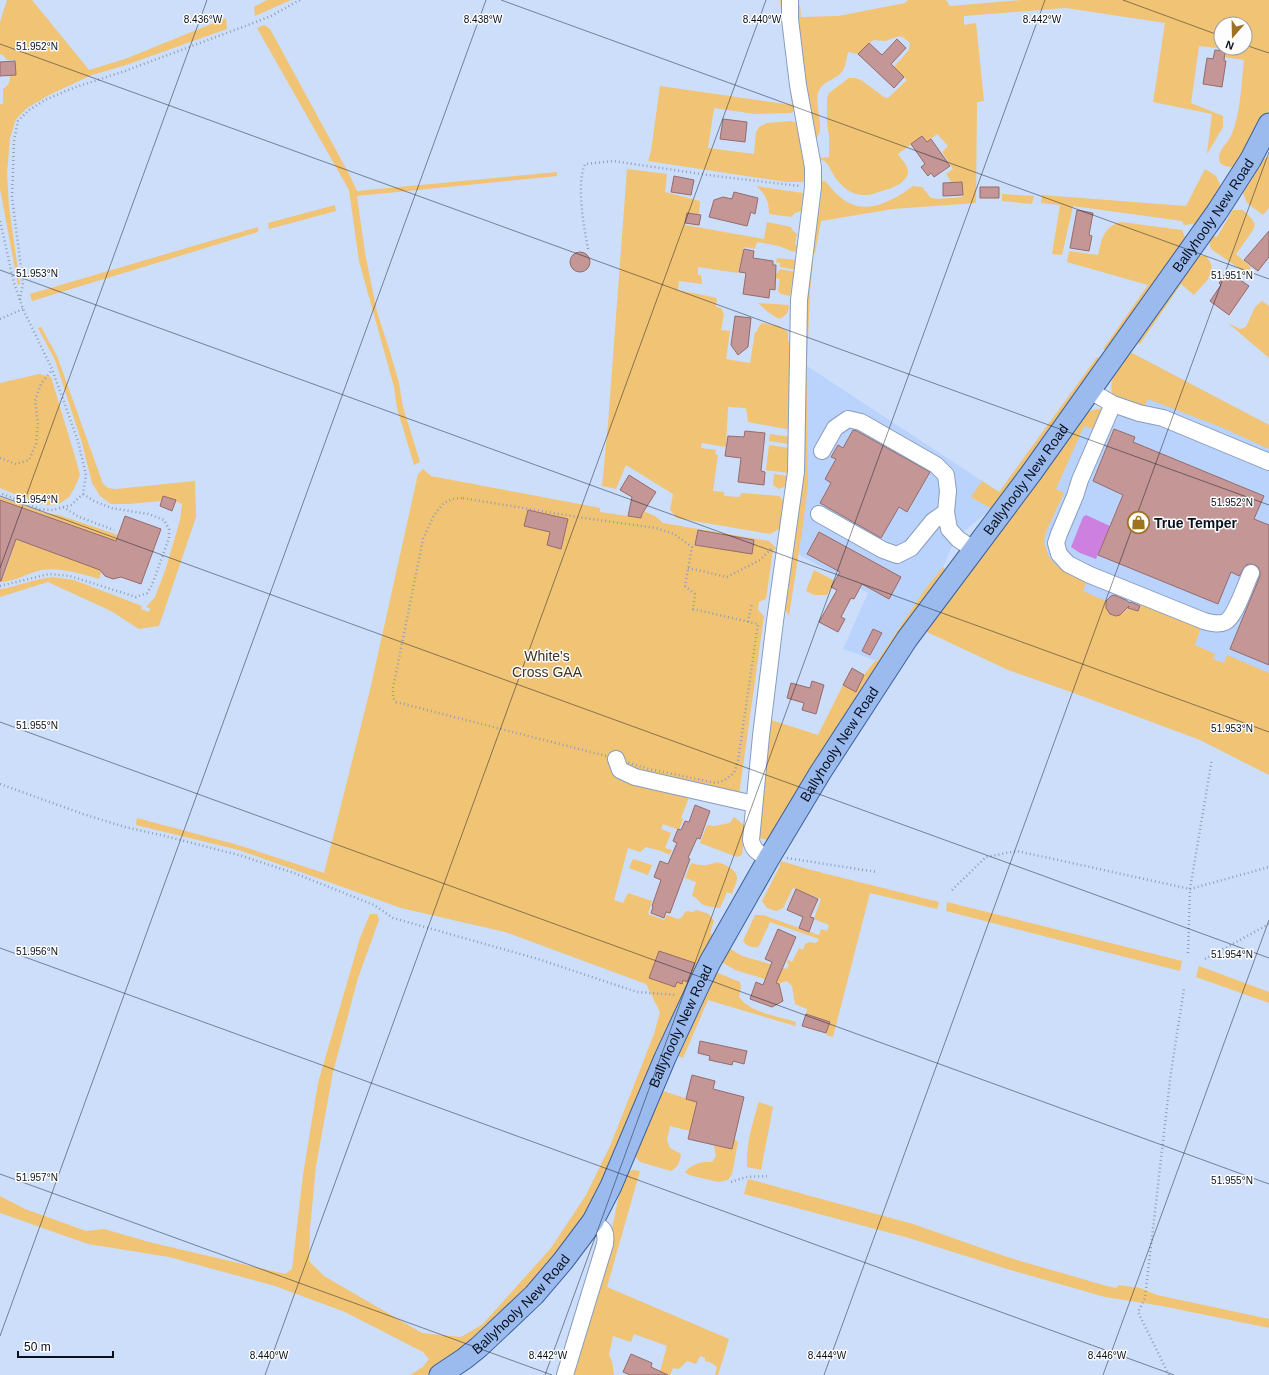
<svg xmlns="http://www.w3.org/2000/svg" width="1269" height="1375" font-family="Arial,sans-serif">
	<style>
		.built { fill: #bad3fd }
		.green { fill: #f1c374; fill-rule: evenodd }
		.water { fill: #cd80df }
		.building { fill: #c49696; stroke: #966b6b }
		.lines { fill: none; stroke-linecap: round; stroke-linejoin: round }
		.minor-casing { stroke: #879cbd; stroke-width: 18 }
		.major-casing { stroke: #3c619d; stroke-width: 23 }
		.path { stroke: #919fb6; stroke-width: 2.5; stroke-dasharray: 1 3; stroke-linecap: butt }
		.minor { stroke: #fff; stroke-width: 16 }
		.major { stroke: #9bbaee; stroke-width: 21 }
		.ticks { fill: none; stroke: #09101c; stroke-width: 1; stroke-opacity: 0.45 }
		.labels { text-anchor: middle; stroke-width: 3; stroke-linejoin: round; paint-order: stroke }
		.street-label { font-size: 14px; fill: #09101c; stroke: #fdfdfd }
		.poi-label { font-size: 14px; font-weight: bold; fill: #09101c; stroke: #fdfdfd; text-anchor: start }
		.park-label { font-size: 14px; fill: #3e311d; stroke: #fdfdfd }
		.ticks-label { font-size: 10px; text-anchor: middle; fill: #09101c; stroke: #fdfdfd; stroke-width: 3; stroke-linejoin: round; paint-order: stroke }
	</style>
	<rect width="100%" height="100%" fill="#ccdefa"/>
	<path class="built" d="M1136,355L1269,425V685L1066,603L982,555L1080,427L1102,408Z
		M807,366L999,492L1004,499L963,532L953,544L943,567L926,588L877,661L843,649L868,593L798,554L808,485Z"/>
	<path class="green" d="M7,0H32L89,70L125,59L226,18L227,29L123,66L92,75L49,95L27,108L16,119L10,138L7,173L9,207L20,284L18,285L0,189V104H3V89C9,85 10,82 10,75H15L14,60H7L3,55L0,54V22Z
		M267,0H291L255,16L254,7Z
		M780,0H786L796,109L791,113L755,114L714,108L708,148L754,154L756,132L759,127L767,123L791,121L799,124L807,178L803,182H786L648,161L651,151L660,86L792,105Z
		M908,0H946L950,6L1021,0H1269V110L1238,169C1231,166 1226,168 1220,163C1216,151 1226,146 1231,136C1241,113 1241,85 1244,60L1224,57L1226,49L1199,46L1191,103L1223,116V127L1207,154L1212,114L1153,102L1165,23L1066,8L964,16V25L976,23L984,101L977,102L976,203L893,209L821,221L815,253L810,252L820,205L821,195L818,182L825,181C832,189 839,198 849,203C870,214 896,199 913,186L922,187L931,198L939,199L963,197L962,182L952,183L946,174L953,169L942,152L948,146L937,134L927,142L922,136L898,154C903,162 914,171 904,180C898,187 888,189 879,192C859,200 844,192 833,174C829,167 828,161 819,159V158L829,157V135L827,123V98L829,93L849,78H855L861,80L884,97L888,98L907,80L894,67L909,50L910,43L904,38L900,36L885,41L874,40L869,43L858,54L848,52C846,59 846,68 841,73C833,81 822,81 818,93C814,108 826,127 816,139L812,134L795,5H800L801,17L838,16L905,3ZM1221,24H1245V48H1221Z
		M264,25L270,29L349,174L357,191L557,172V176L357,196L365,253L377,312L390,352L399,383L403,407L420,462L414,465L397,408L394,387L359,261L349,190L257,28Z
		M1269,156V208L1263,215L1247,203L1243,193L1265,158Z
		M627,169L667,174L665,192L700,201L699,215L687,213L685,225L764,239L767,222L791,227L793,231L797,234L795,244L799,247V250L794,252L779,246L758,242L756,244L755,249L744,247L738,273L698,267V275H701L702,284L679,281L678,290L717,298L716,307L721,308L724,314L721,330L730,331L726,359L750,363L755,332H757L758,328L762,323L779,326L788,332V341L792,343L788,423H792L791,430L748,422L746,408L728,407L726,447L702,443L701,448L716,450L715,454L718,455L713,491L724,492V496L739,497L742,493L779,496L785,502L781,528L770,534L677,518L670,510L673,494L626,465L616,489L602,486L608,424Z
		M1205,169L1216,176L1223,191L1199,227L1192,224L1184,225L1182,221L1073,206L1062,255L1052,254L1060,205L1041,203L1042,195L1186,206Z
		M756,186L803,193L801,211L795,213L791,217L769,214C769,202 766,194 756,186Z
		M1002,194L1034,196L1032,204L1002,201Z
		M335,205L336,211L269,229L268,223Z
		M1233,210H1243L1252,219L1255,226L1251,233L1236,254L1251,267L1246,273L1211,249L1209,241L1213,235L1217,237Z
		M1121,222L1182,230L1185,237L1190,239L1111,352L1103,349L1148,285L1067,262L1069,251L1098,255C1102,239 1103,227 1121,222Z
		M258,227V232L32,301L30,294Z
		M1199,256H1206C1220,272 1205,282 1194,295L1181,284L1140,344L1135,341L1191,261Z
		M777,258L796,260L798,262L797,270L780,267V263L776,262Z
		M807,262L813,263L810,291L807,366L808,485L803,525L789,616L783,606Z
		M779,269L796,272L795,281H792L790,296L781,294L778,291L780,279L773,278L774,273H778Z
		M1262,301L1269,306V358L1228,323L1240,329L1246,327L1255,307Z
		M758,303L789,305C789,312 786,316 779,319L768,312Z
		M41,327L57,356L103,484L108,488L116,489L195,481L196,517L159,626L139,629L111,611L48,582L0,597V589L7,588L36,580L52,577L74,580L142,606L141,609L149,612L150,608L146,607L155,597L165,571L180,520L182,504L164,496L161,501L128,504H111L100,496L92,483L82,443L55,360L38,328Z
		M1130,352L1269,425V449L1223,428L1148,399L1145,406L1112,394C1108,377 1121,364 1130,352Z
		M1097,357L1104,361L992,509L971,497L982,481L999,492Z
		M39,374L51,377L76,460L80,475L75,487L69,497L59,504L47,505L35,502L0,488V383Z
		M1102,408L1093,429L1084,426L1056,489L1064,493L1045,534L1044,543L1049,557L1057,566L1087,581L1083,591L1106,601C1105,610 1111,619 1121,615C1124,613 1126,610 1129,608L1138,611L1142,602L1201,627L1195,645L1215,654L1213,659L1224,663L1227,655L1269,673V775L1200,740L1071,692L1008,670L925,631L1080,415L1093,410Z
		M770,434L791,437L789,444L769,441Z
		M769,445L789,448L788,473L766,470Z
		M423,469L431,476L600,508V512L641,518L643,511L655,516L663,523L769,541L777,549L773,550L766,599L759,602L758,610L764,616L739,795H690L681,818L683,819L679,830L663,824L661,829L671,833L665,848L672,850L670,855L661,851L646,847L640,852L628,848L614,900L623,903L628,893L652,901L648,914L664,920L667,915L678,919L682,917L686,911L693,912L696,910L709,914L714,921L710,933L714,935L600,1197L535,1283L462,1352L427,1375H410L423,1367L429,1359L423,1352L345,1312L275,1286L169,1257L88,1244L0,1213V1196L25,1209L86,1231L104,1229L149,1242L285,1274L292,1269L303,1175L318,1083L360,938L370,914H377L379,920L358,978L333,1072L316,1166L310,1229L309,1261L324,1276L422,1333L461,1337L483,1324L551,1248L586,1195L611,1144L654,1034L660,1012L646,984L505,932L401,908L239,850L136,825L137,818L238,845L324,873L370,690L418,474Z
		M774,474L787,476L786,486L779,489L773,485Z
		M0,497L45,513L59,515L118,535L116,542L0,500Z
		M0,534L102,570L99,579C82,574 59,567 41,570C27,573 15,582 0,582V577L3,578L13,550L0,545Z
		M943,567L946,570L943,580L772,837L767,840L759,838L757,821L777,667L771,720L818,735L843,685L856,691L864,675L875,661H877L926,588Z
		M814,570L835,581L827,595H814L806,591Z
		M734,817L745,826L742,855L737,857L700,843L707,825L714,826L730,823Z
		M633,859L652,865L648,875L629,868Z
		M781,861L811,870L939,902L937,909L870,893L833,1037L826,1035L830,1022L806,1014L807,1009L795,1004L792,986L787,981L781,983V984L735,970L722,962L729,948L742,956L787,969L789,964L787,963L788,960L792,962L799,948L803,950L805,944L810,942L816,943L819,939L770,922L760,944L758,947C751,948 747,946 743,941L755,915H763L819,935L821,929L827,931L829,925L814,919L821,899L793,888L783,908L776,911L767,908L762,901L779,868Z
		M717,862C724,864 737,869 737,878C737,883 733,889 732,894L727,892L720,908C714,907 704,907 700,902C696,899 697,897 692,896L696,882L685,878L691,863C702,866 707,866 717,862Z
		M947,902L1182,961L1180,971L946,911Z
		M1199,966L1269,992V1003L1196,977Z
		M713,971L740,982L741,987L739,997C750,1013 778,1016 796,1022L795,1026L708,1000L683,1058L676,1055Z
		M671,1067L663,1091L697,1102L690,1131L670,1126L667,1140L670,1148L681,1154C680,1162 678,1167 671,1171L640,1162L633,1154Z
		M759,1102L773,1107L761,1170L747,1167C746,1144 752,1124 759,1102Z
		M734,1139L738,1142L732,1174L728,1180L718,1182L689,1175L685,1172C693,1163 700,1162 712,1162L716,1156L714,1145L731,1149Z
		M633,1170L640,1171L607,1287L729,1339L718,1375H715L717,1367L710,1362L705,1361V1358L700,1356L696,1364L687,1361L679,1369L673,1368L670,1375H659L667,1346L634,1334L631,1342L613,1336L609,1355L612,1361L614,1375H571L602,1277L619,1195L623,1181L627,1172Z
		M748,1179L913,1224L1007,1257L1103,1285L1116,1288L1119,1285L1140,1288L1157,1295L1269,1319V1328L1162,1306L1105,1297L1007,1269L909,1238L744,1194Z"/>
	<path class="water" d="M1086,515L1110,526L1096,559L1080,553L1071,547L1083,517Z"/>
	<path class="building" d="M897,39L906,48L891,64L904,77L894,88L858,54L869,43L882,55Z
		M1215,50L1225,51L1224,61H1226L1222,87L1203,84L1207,58L1213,59Z
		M15,61L16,75L0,76V62Z
		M723,119L747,122L745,142L720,139Z
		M922,136L927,142L931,139L950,166L934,177L931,173L928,176L921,167L925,164L911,144Z
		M674,176L694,180L691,195L671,192Z
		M962,182L963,195L943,196V183Z
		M980,187H999V198H980Z
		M734,192L758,198L755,214L751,212L747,226L709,217L714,200L723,197L732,199Z
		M1077,210L1093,213L1089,235L1092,236L1089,251L1070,248Z
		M687,213L701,215L699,225L685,223Z
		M1269,231V257L1258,271L1244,260Z
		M744,249L754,251L753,258L773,261V265H776L775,290L770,289L769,298L743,294L746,273L739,272Z
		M570 262a10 10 0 1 1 20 0a10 10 0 1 1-20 0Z
		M1227,271L1249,286L1229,315L1210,301L1221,285L1219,283Z
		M735,316L751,318L748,347L738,355L731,345Z
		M1114,429L1135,437L1133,442L1264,496L1254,519L1269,525V665L1230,649L1260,576V572L1258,567L1255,565L1250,564L1246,565L1239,576L1231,572L1218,604L1098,555L1123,495L1093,481Z
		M853,430L857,431L930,472L907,512L899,507L881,538L820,503L831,483L825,479L836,459L831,457L838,445L843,448Z
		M745,431L765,433L761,471L765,472L764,485L738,482L741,458L725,456L728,436L744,437Z
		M629,475L656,492L642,514L641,518L628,516L632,497L620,490Z
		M163,496L176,500L172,511L160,506Z
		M0,500L116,541L125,516L161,529L141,584L121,577L113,579L105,576L100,570L16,539L1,581H0Z
		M528,510L568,519L561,549L547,545L550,532L524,526Z
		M698,530L754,540L752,554L695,545Z
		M819,532L901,577L889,599L862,584L854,599L851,598L841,617L845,619L838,632L819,622L837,590L831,587L840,572L807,554Z
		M1114,595L1126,600L1130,603L1131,602L1140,606L1138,611L1128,608L1129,606L1120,615L1116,616L1110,614L1106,608V601L1111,596Z
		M873,629L882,633L870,655L862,651Z
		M852,668L864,675L856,692L843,685Z
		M812,681L824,685L816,714L802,710L804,703L787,698L791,683L810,688Z
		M695,805L710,811L700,839L697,838L688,858L690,859L670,913L666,912L664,918L651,913L653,907L652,906L661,880L654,877L660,861L668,864L677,843L673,841L678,829L681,830L685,821L689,822Z
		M796,889L818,899L810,917L814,918L809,932L799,928L803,917L787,910Z
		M778,929L796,937L776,983L779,984L783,1001L772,1007L750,999L756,982L763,985L772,962L765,959Z
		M659,951L695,963L687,982L683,980L682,984L677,982L675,987L649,978Z
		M806,1014L830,1022L826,1033L802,1026Z
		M700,1041L747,1051L744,1064L733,1061L732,1065L709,1060L710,1056L698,1053Z
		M692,1075L715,1081L713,1089L744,1097L732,1149L688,1139L697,1102L686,1099Z
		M631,1354L652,1363L651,1367L668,1375H630L623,1372Z"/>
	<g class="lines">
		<defs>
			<path id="minor" d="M1090,391L1113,404L1139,413L1163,418L1269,462
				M1113,404L1080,480L1075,496L1059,534L1056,543L1059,554L1068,564L1090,575L1204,621C1211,623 1218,625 1225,622C1235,618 1246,583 1251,573
				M822,451L835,428L848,419L861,422L936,465L946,475L948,491L946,512L949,529L958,539L973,549
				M819,514L883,550L897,555L911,548L933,521L946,512
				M616,759L620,770L635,777L754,804
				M769,858C759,853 753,851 751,840L761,736L775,621L796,472L799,300L813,187V167L798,85L790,19V0
				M565,1375L605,1244C607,1230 603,1229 593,1221"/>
			<g id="major">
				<path id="s1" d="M440,1375L464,1359L479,1347L534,1295L563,1261L593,1221L611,1186L665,1058L697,989L710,962L769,858L820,773L907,639L1032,472L1217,212L1251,159L1269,124"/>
			</g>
		</defs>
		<use href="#minor" class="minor-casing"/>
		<use href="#major" class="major-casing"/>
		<path class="path" d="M0,221L14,283L23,309L52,369L78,441L86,475L83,494L71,505L53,510L40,509L0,493
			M588,249C584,227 576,185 585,164L613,161L715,176L800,186
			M20,300L23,283L12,197L14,141L18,121L29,110L45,100L73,88L125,71L248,25L271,16L300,0
			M0,319L23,309
			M0,458L16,464L29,460L36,444L38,423L35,401L41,384L52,370
			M463,498L584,518L656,528L674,534L692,547L685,586L695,594L693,609L758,624L738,761L734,773L725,780L716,783L649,769L610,757L396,702L393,698V688L423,539L434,515L444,503L452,499Z
			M63,507L79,517L114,530
			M688,568L727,577L760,560L771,549
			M0,586L49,574L70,576L136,597L147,593L152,585L169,538V529L164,520L148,514L111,508L94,501L83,494
			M748,622L752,603
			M0,784L83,814L125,827L165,836L242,856L294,873L374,905L393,918L538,959L637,992L677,995
			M787,858L877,872
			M952,890L986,857L1017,851L1190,889L1269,867
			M1188,953L1190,889L1212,759
			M1205,959L1269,924
			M731,1182L746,1177L767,1176
			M1169,1375L1138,1312L1145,1298L1171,1072L1184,989"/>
		<use href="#minor" class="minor"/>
		<use href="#major" class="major"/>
	</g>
	<path class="ticks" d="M501,0L1269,279M1123,0L1221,36M0,44L1269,505M1245,45L1269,53M0,270L1269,732M0,496L1269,958M0,568L207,0M0,722L1269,1184M0,948L1174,1375M0,1174L552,1375M0,1336L486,0M265,1375L766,0M545,1375L1045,0M824,1375L1269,152M1103,1375L1269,920"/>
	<defs>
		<symbol id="shop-ring" viewBox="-11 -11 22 22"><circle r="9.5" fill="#fdfdfd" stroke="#9d7322" stroke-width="1.5"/><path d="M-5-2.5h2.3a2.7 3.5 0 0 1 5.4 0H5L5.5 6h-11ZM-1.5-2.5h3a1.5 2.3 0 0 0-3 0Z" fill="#9d7322"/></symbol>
	</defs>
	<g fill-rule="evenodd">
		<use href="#shop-ring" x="1126" y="510" width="25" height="25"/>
	</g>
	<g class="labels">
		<g class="street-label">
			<text dy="5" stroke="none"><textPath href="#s1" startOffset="1404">Ballyhooly New Road</textPath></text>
			<text dy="5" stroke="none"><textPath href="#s1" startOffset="1080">Ballyhooly New Road</textPath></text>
			<text dy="5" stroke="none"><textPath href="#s1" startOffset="756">Ballyhooly New Road</textPath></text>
			<text dy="5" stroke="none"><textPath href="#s1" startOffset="432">Ballyhooly New Road</textPath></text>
			<text dy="5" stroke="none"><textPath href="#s1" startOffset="108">Ballyhooly New Road</textPath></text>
		</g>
		<g class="poi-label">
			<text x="1154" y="528">True Temper</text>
		</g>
		<g class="park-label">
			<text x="547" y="661">White's<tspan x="547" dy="16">Cross GAA</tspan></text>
		</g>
	</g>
	<g class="ticks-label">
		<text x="762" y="23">8.440°W</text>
		<text x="203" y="23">8.436°W</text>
		<text x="483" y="23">8.438°W</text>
		<text x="1042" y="23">8.442°W</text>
		<text x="37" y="50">51.952°N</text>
		<text x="37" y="277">51.953°N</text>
		<text x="1232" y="279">51.951°N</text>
		<text x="37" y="503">51.954°N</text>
		<text x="1232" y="506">51.952°N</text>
		<text x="37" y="729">51.955°N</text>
		<text x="1232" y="732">51.953°N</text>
		<text x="37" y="955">51.956°N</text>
		<text x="1232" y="958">51.954°N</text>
		<text x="37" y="1181">51.957°N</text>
		<text x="1232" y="1184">51.955°N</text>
		<text x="269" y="1359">8.440°W</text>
		<text x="548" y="1359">8.442°W</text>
		<text x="827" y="1359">8.444°W</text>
		<text x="1107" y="1359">8.446°W</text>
	</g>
	<g transform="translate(1233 36) rotate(200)"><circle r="19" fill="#fdfdfd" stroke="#9b9ea3"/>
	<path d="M0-3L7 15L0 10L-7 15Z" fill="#9d7322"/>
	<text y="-6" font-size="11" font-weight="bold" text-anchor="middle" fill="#09101c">N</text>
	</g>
	<path d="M18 1351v6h95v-6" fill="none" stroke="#09101c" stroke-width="2"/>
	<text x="24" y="1351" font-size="12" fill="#09101c" stroke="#fdfdfd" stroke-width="3" paint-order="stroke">50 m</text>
</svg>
